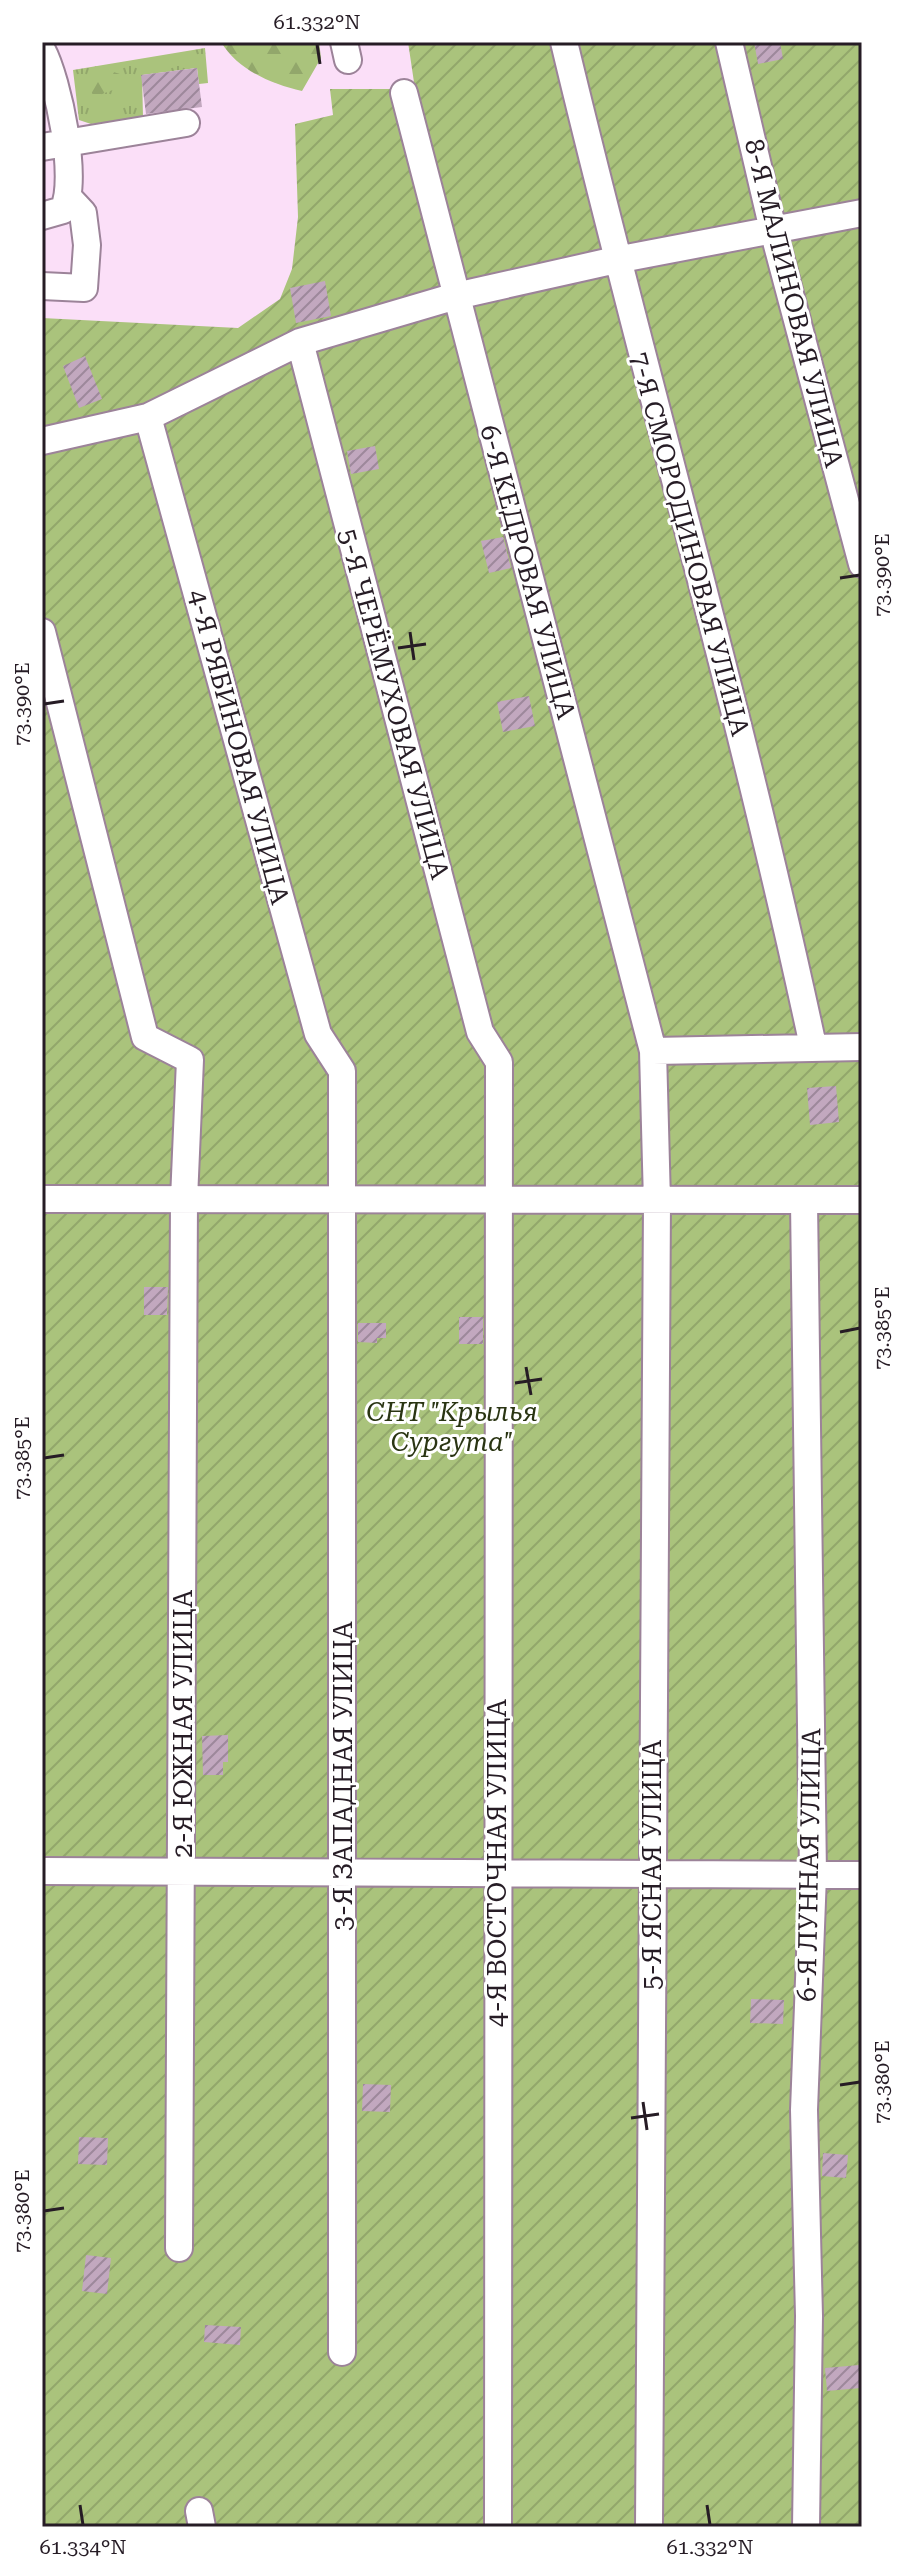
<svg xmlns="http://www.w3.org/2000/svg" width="904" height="2569" font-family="'Roboto Serif',serif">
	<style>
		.grass { fill: url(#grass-tufts) }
		.forest { fill: url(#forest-firs) }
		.garden { fill: url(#garden-furrows) }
		.building { fill: url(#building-hatch) }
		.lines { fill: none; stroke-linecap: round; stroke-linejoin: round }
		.minor-casing { stroke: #9c8399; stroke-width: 30 }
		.minor { stroke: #fff; stroke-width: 26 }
		.ticks { fill: none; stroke: #261c25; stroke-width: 3 }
		.labels { text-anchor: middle; stroke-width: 6; stroke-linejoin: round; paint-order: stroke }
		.street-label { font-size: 26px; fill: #261c25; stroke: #fff }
		.park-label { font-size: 26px; font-style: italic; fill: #2a3513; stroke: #fff }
		.neatline { fill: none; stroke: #261c25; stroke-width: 3 }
		.ticks-label { font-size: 20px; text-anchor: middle; fill: #261c25 }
	</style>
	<defs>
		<pattern id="grass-tufts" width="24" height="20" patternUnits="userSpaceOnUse" patternTransform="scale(2)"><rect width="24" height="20" fill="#aac37c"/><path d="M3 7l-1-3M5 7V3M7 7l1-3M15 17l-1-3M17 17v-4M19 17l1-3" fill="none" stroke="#92a76b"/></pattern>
		<pattern id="forest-firs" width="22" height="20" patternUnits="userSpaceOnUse" patternTransform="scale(2)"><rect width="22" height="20" fill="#aac37c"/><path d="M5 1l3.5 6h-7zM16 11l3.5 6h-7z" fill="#92a76b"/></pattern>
		<pattern id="garden-furrows" width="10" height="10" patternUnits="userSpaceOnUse" patternTransform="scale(2)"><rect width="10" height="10" fill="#aac37c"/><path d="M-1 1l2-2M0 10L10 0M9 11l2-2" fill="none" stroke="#92a76b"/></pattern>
		<pattern id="building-hatch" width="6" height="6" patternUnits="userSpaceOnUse" patternTransform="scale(2)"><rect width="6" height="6" fill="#c2a8bf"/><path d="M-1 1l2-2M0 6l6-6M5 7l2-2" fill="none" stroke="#9d889b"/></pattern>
	</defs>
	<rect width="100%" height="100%" fill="#fbdff8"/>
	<path class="grass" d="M205,48L208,83L199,84L197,68L142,75L143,117L91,124L79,120L73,70Z"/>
	<path class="forest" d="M221,42H319L321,58L302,91C271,84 238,70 221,42Z
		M95,66L123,75L126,85L94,97L89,87Z"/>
	<path class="garden" d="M408,42H862V2527H42V318L238,328L280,299L292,269L298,217L295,124L333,115L330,89H415Z"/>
	<path class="building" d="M754,42H780L783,59L758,64Z
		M197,68L202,107L146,114L141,75Z
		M325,281L331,316L296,323L290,288Z
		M85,356L102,399L79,408L63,366Z
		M375,446L379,469L351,474L347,451Z
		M503,537L511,568L489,573L481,541Z
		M529,696L535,726L503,732L497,702Z
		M836,1086L839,1122L810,1125L807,1088Z
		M144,1287H168L167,1315H144Z
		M459,1317H483V1344H459Z
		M358,1323H386V1338H377V1343L358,1342Z
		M228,1735V1762H223V1775H203L202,1736Z
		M751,1999L784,2000L783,2024L750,2023Z
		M363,2084L391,2085L390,2112L362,2111Z
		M79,2137L108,2138L107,2165L78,2164Z
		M823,2153L848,2155L846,2178L822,2176Z
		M86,2255L111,2258L107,2294L82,2291Z
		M205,2325L241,2327L240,2345L204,2342Z
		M859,2365L861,2388L827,2391L825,2368Z"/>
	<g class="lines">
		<defs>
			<path id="minor" d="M344,42L348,60
				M564,42C644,377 741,709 813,1046
				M729,42L773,230L862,564
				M42,50C58,80 79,180 63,210L42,216
				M404,93L653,1051L657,1202L649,2527
				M42,147L186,123
				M42,286L84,288L87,245L83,213L69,198
				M300,342L480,1032L499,1062L498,2527
				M148,417L318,1034L342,1071V2352
				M42,441L148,417L300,342L456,296L616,260L862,213
				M42,632L145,1037L190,1060L184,1199L179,2248
				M653,1051L862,1047
				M42,1199L862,1200
				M804,1202L813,1875L804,2110L809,2316L806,2527
				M42,1871L862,1875
				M199,2511L202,2527"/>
		</defs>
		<use href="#minor" class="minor-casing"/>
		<use href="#minor" class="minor"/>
	</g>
	<path class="ticks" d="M317,44L320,64M840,578L860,575M410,632L414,660M398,648L426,644M44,704L64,701M840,1332L860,1328M526,1367L531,1395M515,1383L542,1379M44,1458L64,1455M840,2085L860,2082M643,2102L647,2130M631,2118L659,2114M44,2211L64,2208M80,2505L83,2525M707,2505L710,2525"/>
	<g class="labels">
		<g class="street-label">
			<text transform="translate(794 303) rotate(76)" y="9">8-Я МАЛИНОВАЯ УЛИЦА</text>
			<text transform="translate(690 544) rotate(75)" y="9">7-Я СМОРОДИНОВАЯ УЛИЦА</text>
			<text transform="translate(528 572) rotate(75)" y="9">6-Я КЕДРОВАЯ УЛИЦА</text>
			<text transform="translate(394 704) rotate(75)" y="9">5-Я ЧЕРЁМУХОВАЯ УЛИЦА</text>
			<text transform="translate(239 747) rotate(75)" y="9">4-Я РЯБИНОВАЯ УЛИЦА</text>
			<text transform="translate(183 1724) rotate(-90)" y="9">2-Я ЮЖНАЯ УЛИЦА</text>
			<text transform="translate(343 1776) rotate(-90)" y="9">3-Я ЗАПАДНАЯ УЛИЦА</text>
			<text transform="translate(497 1863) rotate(-90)" y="9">4-Я ВОСТОЧНАЯ УЛИЦА</text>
			<text transform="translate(652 1865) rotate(-90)" y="9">5-Я ЯСНАЯ УЛИЦА</text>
			<text transform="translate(809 1865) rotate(-89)" y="9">6-Я ЛУННАЯ УЛИЦА</text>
		</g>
		<g class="park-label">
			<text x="452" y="1421">CНТ "Крылья<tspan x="452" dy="30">Сургута"</tspan></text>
		</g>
	</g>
	<rect width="904" height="2569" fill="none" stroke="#ffffff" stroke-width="88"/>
	<rect x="44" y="44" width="816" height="2481" class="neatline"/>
	<g class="ticks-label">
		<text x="317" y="29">61.332°N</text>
		<text transform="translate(882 575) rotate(-90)" y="7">73.390°E</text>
		<text transform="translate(22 704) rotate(-90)" y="7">73.390°E</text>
		<text transform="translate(882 1328) rotate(-90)" y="7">73.385°E</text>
		<text transform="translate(22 1458) rotate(-90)" y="7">73.385°E</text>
		<text transform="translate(882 2082) rotate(-90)" y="7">73.380°E</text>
		<text transform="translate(22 2211) rotate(-90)" y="7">73.380°E</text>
		<text x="83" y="2554">61.334°N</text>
		<text x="710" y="2554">61.332°N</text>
	</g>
</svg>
